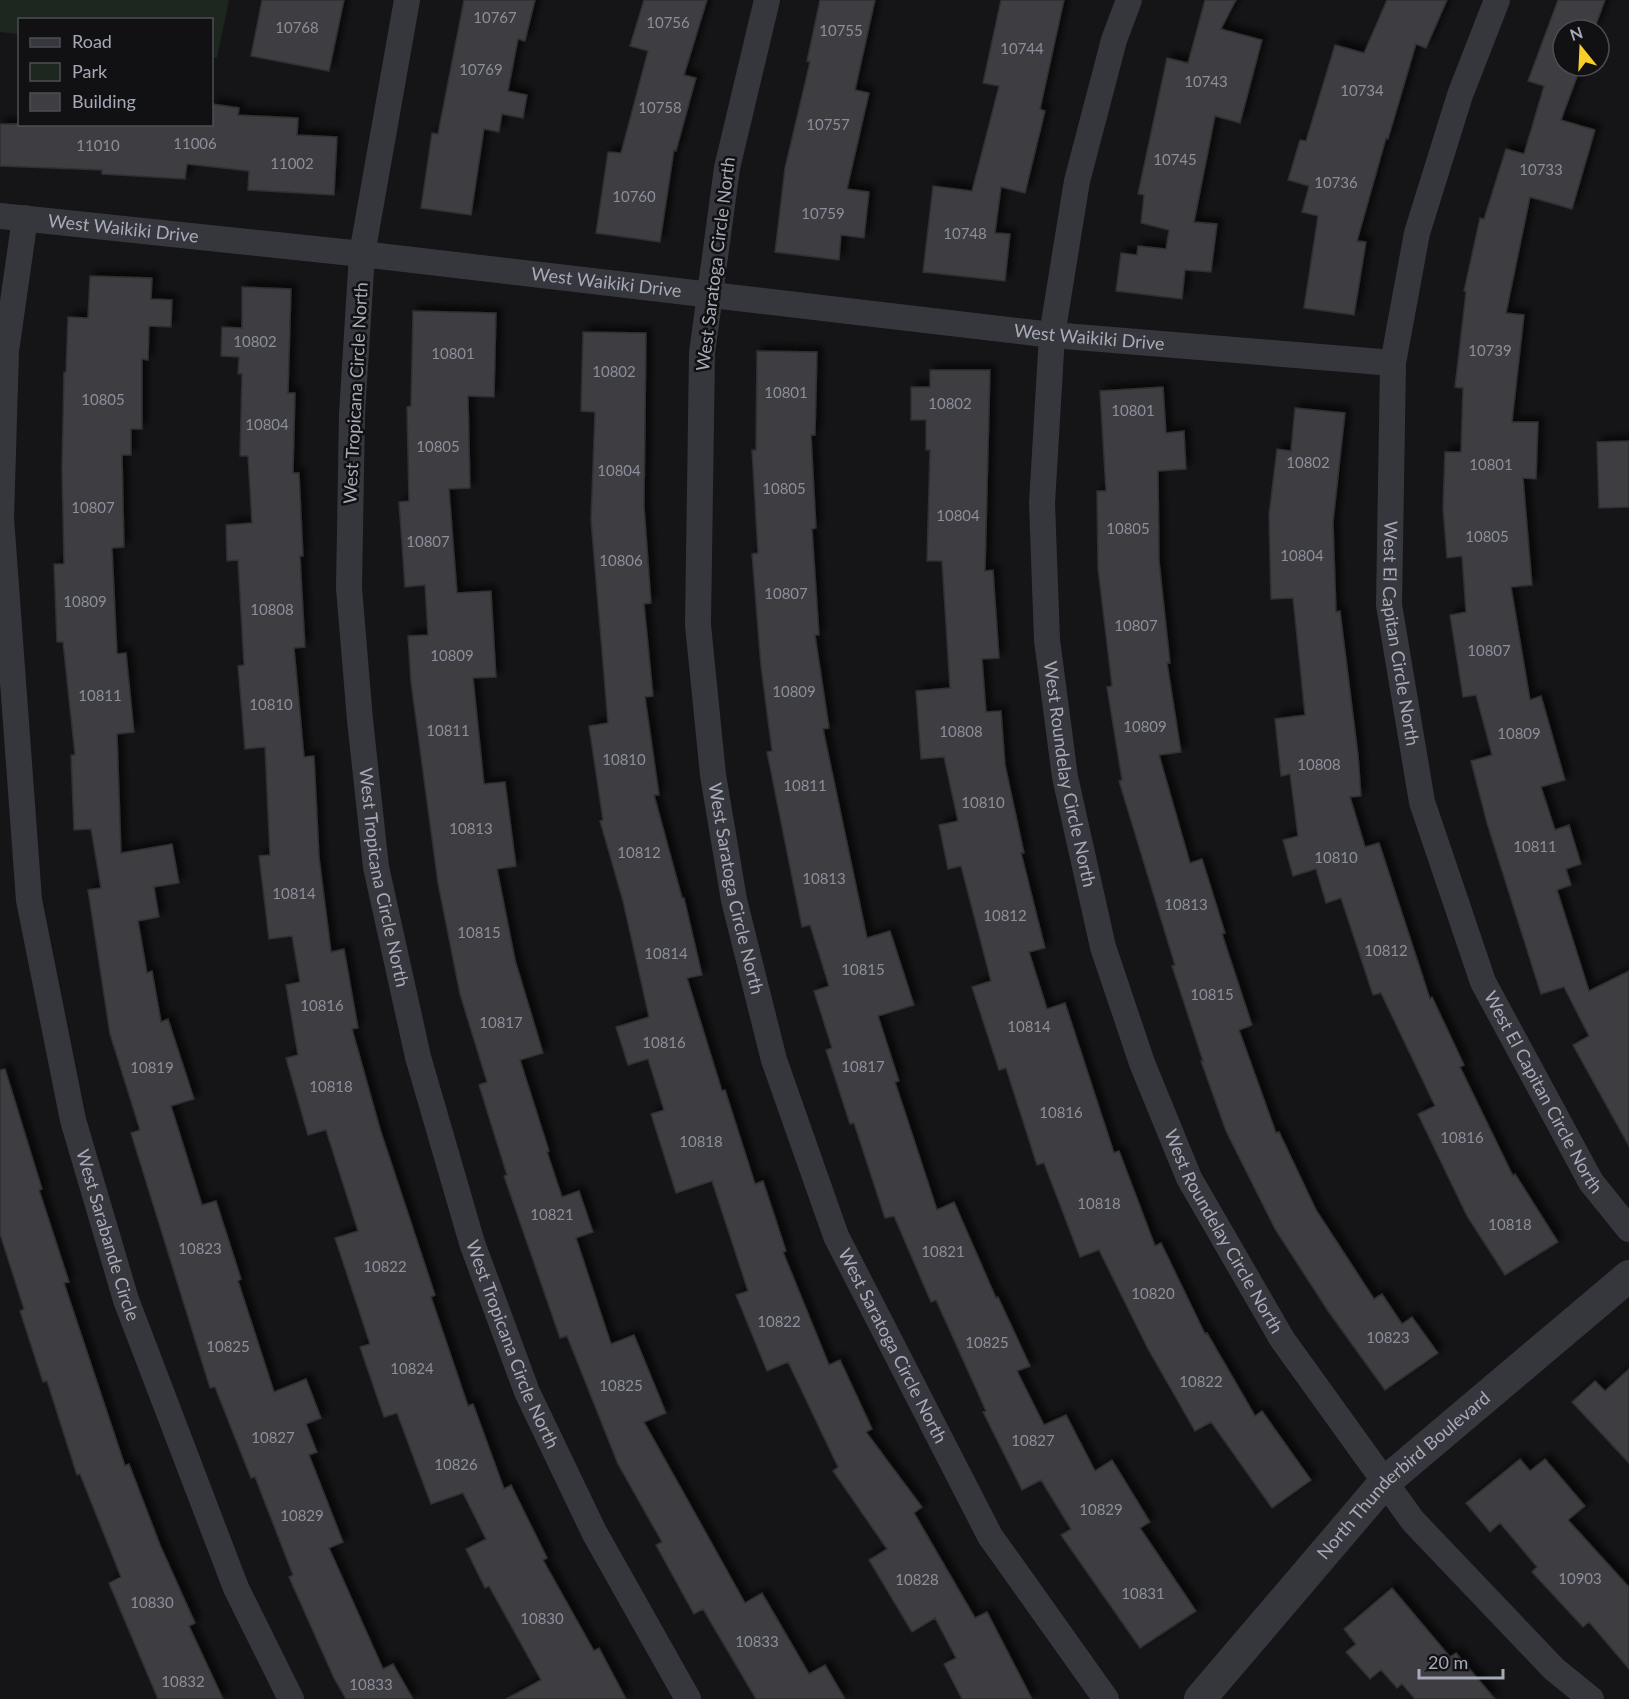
<svg xmlns="http://www.w3.org/2000/svg" width="1629" height="1699" font-family="Lato,sans-serif">
	<style>
		.green { fill: #1d261f }
		.building { fill: #3d3d42; stroke: #302f33; stroke-width: 1.5; filter: url(#shadow) }
		.lines { fill: none; stroke-linecap: round; stroke-linejoin: round }
		.minor { stroke: #36363d; stroke-width: 26 }
		.tertiary { stroke: #36363d; stroke-width: 32 }
		.labels { text-anchor: middle; stroke-width: 5; stroke-linejoin: round; paint-order: stroke }
		.number-label { font-size: 15px; fill: #8c8f9a }
		.street-label { font-size: 18px; fill: #a6aab8; stroke: #111012 }
	</style>
	<defs>
		<filter id="shadow"><feDropShadow dx="5.5" dy="-5.5" stdDeviation="3" flood-color="#0009"/></filter>
	</defs>
	<rect width="100%" height="100%" fill="#151517"/>
	<path class="green" d="M0,0H229L217,58L212,57V20H20L19,34L0,32Z"/>
	<path class="building" d="M262,0H344L329,71L251,56Z
		M464,0H535L525,41L518,39L508,91L527,95L523,118L502,114L499,132L484,129L471,215L421,208L432,133L438,134Z
		M644,0H707L684,75L696,78L676,151L674,150L660,242L596,233L608,152L621,153L648,51L630,46Z
		M820,0H875L855,90L869,93L847,189L869,192L864,238L841,235L839,260L775,252L785,168L810,62L807,61Z
		M1001,0H1064L1040,109L1045,111L1025,193L1001,187L995,233L1010,234L1005,281L923,272L933,186L972,191L999,86L983,83Z
		M1205,0H1236L1221,29L1262,40L1240,123L1215,116L1194,222L1217,224L1211,272L1185,270L1182,299L1116,291L1121,253L1137,255L1138,246L1166,249L1169,230L1141,223L1144,195L1138,194L1167,58L1188,63Z
		M1387,0H1447L1426,48L1416,44L1388,139L1386,138L1357,241L1366,242L1354,315L1304,308L1318,216L1302,212L1309,186L1288,180L1300,140L1306,141L1335,45L1364,53Z
		M1558,0H1605L1594,30H1563V66H1581L1561,120L1595,130L1572,209L1530,197L1506,313L1524,315L1512,422H1538L1536,479L1523,478L1532,585L1511,587L1530,700L1541,696L1565,780L1541,787L1555,830L1569,825L1581,864L1566,869L1571,885L1557,890L1589,991L1629,971V1146L1573,1045L1589,1036L1564,987L1541,994L1487,823L1471,761L1492,755L1476,695L1463,697L1450,615L1466,612L1462,556L1447,558L1443,508L1445,452H1461L1463,388L1455,387L1466,292L1464,291L1480,218L1484,219L1506,149L1524,154L1544,86L1528,81Z
		M212,104L239,108L238,115L298,118L297,135L337,137L334,195L248,190L249,171L187,164L185,179L102,174V170L0,166V124H212Z
		M90,276L152,278L151,299L172,300L171,327L149,326L148,360L142,359V429H131V455H122L124,547L112,548L117,654L126,653L134,732L117,734L121,853L172,844L179,883L154,887L159,917L138,921L147,973L152,971L161,1022L168,1019L194,1099L171,1106L202,1205L216,1201L241,1279L238,1281L274,1392L306,1379L321,1418L306,1424L317,1452L309,1455L343,1542L329,1548L383,1669L393,1664L413,1699H346L334,1678L289,1577L293,1575L255,1477L251,1478L215,1387L210,1388L131,1133L140,1130L110,1034L88,890L101,888L91,829L74,830L71,755H75L63,642H57L54,564H64L62,469L64,372H66L68,317L88,318Z
		M242,287L291,289L288,393H295L293,473H299L303,556H300L305,647L294,648L304,757L314,756L319,857L331,952L344,949L358,1028L352,1029L380,1129L435,1295L431,1297L468,1406L473,1404L504,1489L511,1485L547,1558L543,1560L594,1651L599,1648L626,1699H506L541,1680L489,1586L485,1588L466,1549L486,1539L463,1493L431,1504L397,1413L384,1417L360,1347L370,1344L335,1238L358,1231L326,1130L308,1135L286,1058L298,1055L286,985L300,982L292,936L269,939L259,856L270,855L265,747L245,749L238,666L244,665L238,560L227,561L226,525L252,523L248,456H240L242,374H238L239,357L221,356L222,327L242,328Z
		M413,311L496,313L494,397L468,396L470,488L449,489L457,593L491,591L496,677L473,678L484,784L505,782L516,866L497,869L515,960L543,1053L520,1060L549,1151L547,1152L562,1197L579,1191L593,1232L576,1238L611,1344L634,1335L666,1413L644,1422L745,1603L762,1593L809,1674L825,1665L845,1699H756L703,1609L694,1614L656,1545L662,1542L618,1464L567,1336L560,1338L504,1176L507,1175L479,1085L487,1082L460,994L438,883L411,682L408,636L428,635L425,585L405,587L399,502L409,501L407,407L411,406Z
		M583,332L646,333L644,506L651,603L644,604L653,696L645,697L659,795H654L682,898H684L702,975L687,978L722,1091L725,1090L755,1184L763,1181L786,1251L783,1252L829,1365L840,1360L872,1429L866,1432L922,1507L914,1513L975,1618L987,1612L1032,1699H962L944,1664L956,1658L935,1618L912,1632L869,1560L887,1549L833,1471L838,1467L788,1362L767,1371L736,1295L748,1291L712,1181L676,1193L651,1114L664,1110L648,1059L628,1065L616,1027L649,1017L623,901L600,821L603,820L589,726L608,723L591,520L595,412L581,411Z
		M757,351L817,352L815,435H811L816,528L812,529L819,635H815L829,728L823,729L867,938L890,931L914,1005L878,1016L899,1081L895,1082L937,1210L954,1202L996,1298L998,1297L1030,1366L1017,1371L1044,1425L1066,1415L1095,1471L1112,1460L1150,1522L1140,1528L1196,1611L1140,1648L1061,1535L1071,1529L1041,1480L1022,1490L983,1412L986,1411L936,1300L931,1302L894,1216L885,1218L854,1123L850,1124L826,1050L832,1048L814,991L829,986L810,925L802,927L767,752L772,751L761,666L752,554L758,553L752,450H756Z
		M930,370H990L985,571L993,570L999,658L982,659L986,712L1001,711L1005,765L1024,853H1021L1045,948L1029,952L1047,1009L1065,1003L1114,1153L1119,1151L1155,1246L1161,1243L1205,1334L1207,1333L1255,1416L1262,1411L1311,1480L1272,1508L1211,1422L1195,1431L1147,1347L1099,1250L1080,1257L1044,1163L1037,1165L1006,1068L999,1070L972,987L991,981L961,866L948,869L939,825L958,821L944,757L921,759L916,691L950,688L942,561H927L930,450H926V420H911V387H930Z
		M1163,387L1166,433L1184,431L1186,469L1158,471L1159,561L1170,663H1167L1181,752L1159,755L1190,863L1202,859L1225,933L1222,934L1252,1025L1239,1030L1276,1133L1279,1132L1316,1210L1374,1299L1382,1294L1402,1324L1412,1317L1438,1353L1385,1390L1328,1311L1275,1229L1226,1131L1201,1061H1203L1172,966L1175,965L1119,781L1122,780L1107,687L1112,686L1098,568L1097,491H1106L1100,391Z
		M1295,408L1345,413L1333,522L1336,612L1340,611L1358,755L1361,796L1350,797L1365,847L1379,843L1430,999L1432,997L1464,1065L1460,1067L1513,1176L1515,1174L1558,1242L1505,1275L1467,1216L1418,1114L1435,1106L1381,993L1373,995L1341,898L1326,903L1316,869L1293,876L1283,840L1298,836L1290,774L1281,776L1275,719L1305,715L1293,598L1271,599L1269,515L1277,449L1291,451Z
		M1629,441V507L1599,508L1597,442Z
		M5,1069L42,1189L39,1190L69,1282L64,1283L125,1466L129,1464L160,1545L195,1623L189,1626L223,1699H158L109,1583L121,1577L80,1474L77,1475L47,1381L43,1382L20,1311L24,1309L0,1234V1070Z
		M1629,1369V1463L1572,1402L1595,1381L1605,1391Z
		M1520,1459L1530,1471L1545,1459L1585,1506L1568,1520L1629,1587V1669L1589,1622L1583,1627L1532,1572L1537,1567L1500,1523L1490,1532L1466,1503Z
		M1392,1588L1450,1657L1456,1653L1495,1699H1415L1402,1684L1397,1688L1381,1670L1370,1679L1346,1652L1356,1644L1344,1629Z"/>
	<g class="lines">
		<g class="minor">
			<path id="s1" d="M407,0L362,254L352,414L349,588L360,720L376,867L418,1057L472,1243L527,1392L594,1532L688,1699"/>
			<path id="s2" d="M767,0L727,168L702,353L698,625L713,775L734,900L774,1060L836,1236L990,1536L1106,1699"/>
			<path id="s3" d="M1129,0L1114,40L1077,181L1052,335L1042,503L1047,640L1065,777L1103,947L1142,1063L1189,1178L1282,1339L1413,1521L1554,1669L1591,1699"/>
			<path id="s4" d="M1497,0L1460,95L1417,233L1393,363L1389,605L1422,802L1483,982L1591,1182L1629,1229"/>
			<path id="s5" d="M0,216L362,254L1052,335L1393,363"/>
			<path id="s6" d="M25,218L6,351L1,518L29,900L73,1120L126,1300L236,1588L291,1699"/>
		</g>
		<path class="tertiary" id="s7" d="M1200,1699L1384,1483L1629,1276"/>
	</g>
	<g class="labels">
		<g class="number-label">
			<text x="495" y="23">10767</text>
			<text x="668" y="28">10756</text>
			<text x="297" y="33">10768</text>
			<text x="841" y="36">10755</text>
			<text x="1022" y="54">10744</text>
			<text x="481" y="75">10769</text>
			<text x="1206" y="87">10743</text>
			<text x="1362" y="96">10734</text>
			<text x="660" y="113">10758</text>
			<text x="828" y="130">10757</text>
			<text x="195" y="149">11006</text>
			<text x="98" y="151">11010</text>
			<text x="1175" y="165">10745</text>
			<text x="292" y="169">11002</text>
			<text x="1541" y="175">10733</text>
			<text x="1336" y="188">10736</text>
			<text x="634" y="202">10760</text>
			<text x="823" y="219">10759</text>
			<text x="965" y="239">10748</text>
			<text x="255" y="347">10802</text>
			<text x="1490" y="356">10739</text>
			<text x="453" y="359">10801</text>
			<text x="614" y="377">10802</text>
			<text x="786" y="398">10801</text>
			<text x="103" y="405">10805</text>
			<text x="950" y="409">10802</text>
			<text x="1133" y="416">10801</text>
			<text x="267" y="430">10804</text>
			<text x="438" y="452">10805</text>
			<text x="1308" y="468">10802</text>
			<text x="1491" y="470">10801</text>
			<text x="619" y="476">10804</text>
			<text x="784" y="494">10805</text>
			<text x="93" y="513">10807</text>
			<text x="958" y="521">10804</text>
			<text x="1128" y="534">10805</text>
			<text x="1487" y="542">10805</text>
			<text x="428" y="547">10807</text>
			<text x="1302" y="561">10804</text>
			<text x="621" y="566">10806</text>
			<text x="786" y="599">10807</text>
			<text x="85" y="607">10809</text>
			<text x="272" y="615">10808</text>
			<text x="1136" y="631">10807</text>
			<text x="1489" y="656">10807</text>
			<text x="452" y="661">10809</text>
			<text x="794" y="697">10809</text>
			<text x="100" y="701">10811</text>
			<text x="271" y="710">10810</text>
			<text x="1145" y="732">10809</text>
			<text x="448" y="736">10811</text>
			<text x="961" y="737">10808</text>
			<text x="1519" y="739">10809</text>
			<text x="624" y="765">10810</text>
			<text x="1319" y="770">10808</text>
			<text x="805" y="791">10811</text>
			<text x="983" y="808">10810</text>
			<text x="471" y="834">10813</text>
			<text x="1535" y="852">10811</text>
			<text x="639" y="858">10812</text>
			<text x="1336" y="863">10810</text>
			<text x="824" y="884">10813</text>
			<text x="294" y="899">10814</text>
			<text x="1186" y="910">10813</text>
			<text x="1005" y="921">10812</text>
			<text x="479" y="938">10815</text>
			<text x="1386" y="956">10812</text>
			<text x="666" y="959">10814</text>
			<text x="863" y="975">10815</text>
			<text x="1212" y="1000">10815</text>
			<text x="322" y="1011">10816</text>
			<text x="501" y="1028">10817</text>
			<text x="1029" y="1032">10814</text>
			<text x="664" y="1048">10816</text>
			<text x="863" y="1072">10817</text>
			<text x="152" y="1073">10819</text>
			<text x="331" y="1092">10818</text>
			<text x="1061" y="1118">10816</text>
			<text x="1462" y="1143">10816</text>
			<text x="701" y="1147">10818</text>
			<text x="1099" y="1209">10818</text>
			<text x="552" y="1220">10821</text>
			<text x="1510" y="1230">10818</text>
			<text x="200" y="1254">10823</text>
			<text x="943" y="1257">10821</text>
			<text x="385" y="1272">10822</text>
			<text x="1153" y="1299">10820</text>
			<text x="779" y="1327">10822</text>
			<text x="1388" y="1343">10823</text>
			<text x="987" y="1348">10825</text>
			<text x="228" y="1352">10825</text>
			<text x="412" y="1374">10824</text>
			<text x="1201" y="1387">10822</text>
			<text x="621" y="1391">10825</text>
			<text x="273" y="1443">10827</text>
			<text x="1033" y="1446">10827</text>
			<text x="456" y="1470">10826</text>
			<text x="1101" y="1515">10829</text>
			<text x="302" y="1521">10829</text>
			<text x="1580" y="1584">10903</text>
			<text x="917" y="1585">10828</text>
			<text x="1143" y="1599">10831</text>
			<text x="152" y="1608">10830</text>
			<text x="542" y="1624">10830</text>
			<text x="757" y="1647">10833</text>
			<text x="183" y="1687">10832</text>
			<text x="371" y="1690">10833</text>
		</g>
		<g class="street-label">
			<text dy="6" stroke="none"><textPath href="#s5" startOffset="124">West Waikiki Drive</textPath></text>
			<text transform="translate(716 264) rotate(-83)" y="6">West Saratoga Circle North</text>
			<text dy="6" stroke="none"><textPath href="#s5" startOffset="610">West Waikiki Drive</textPath></text>
			<text dy="6" stroke="none"><textPath href="#s5" startOffset="1096">West Waikiki Drive</textPath></text>
			<text transform="translate(356 393) rotate(-87)" y="6">West Tropicana Circle North</text>
			<text dy="6" stroke="none"><textPath href="#s4" startOffset="650">West El Capitan Circle North</textPath></text>
			<text dy="6" stroke="none"><textPath href="#s3" startOffset="786">West Roundelay Circle North</textPath></text>
			<text dy="6" stroke="none"><textPath href="#s1" startOffset="884">West Tropicana Circle North</textPath></text>
			<text dy="6" stroke="none"><textPath href="#s2" startOffset="898">West Saratoga Circle North</textPath></text>
			<text dy="6" stroke="none"><textPath href="#s4" startOffset="1136">West El Capitan Circle North</textPath></text>
			<text dy="6" stroke="none"><textPath href="#s3" startOffset="1272">West Roundelay Circle North</textPath></text>
			<text dy="6" stroke="none"><textPath href="#s6" startOffset="1029">West Sarabande Circle</textPath></text>
			<text dy="6" stroke="none"><textPath href="#s1" startOffset="1370">West Tropicana Circle North</textPath></text>
			<text dy="6" stroke="none"><textPath href="#s2" startOffset="1384">West Saratoga Circle North</textPath></text>
			<text dy="6" stroke="none"><textPath href="#s7" startOffset="303">North Thunderbird Boulevard</textPath></text>
		</g>
	</g>
	<rect x="18" y="18" width="195" height="108" fill="#111012" stroke="#4d4e54" stroke-width="1.5"/>
	<rect x="30" y="38" width="30" height="9" fill="#36363d" stroke="#4d4e54" stroke-width="1.5"/>
	<text x="72" y="48" font-size="18" fill="#a6aab8">Road</text>
	<rect x="30" y="63" width="30" height="18" fill="#1d261f" stroke="#4d4e54" stroke-width="1.5"/>
	<text x="72" y="78" font-size="18" fill="#a6aab8">Park</text>
	<rect x="30" y="93" width="30" height="18" fill="#3d3d42" stroke="#4d4e54" stroke-width="1.5"/>
	<text x="72" y="108" font-size="18" fill="#a6aab8">Building</text>
	<g transform="translate(1581 48) rotate(342)"><circle r="28" fill="#111012" stroke="#4d4e54" stroke-width="1.5"/>
	<path d="M0-4.5L10 22L0 15L-10 22Z" fill="#face2a"/>
	<text y="-9" font-size="16" font-weight="bold" text-anchor="middle" fill="#a6aab8">N</text>
	</g>
	<path d="M1419 1669v9h84v-9" fill="none" stroke="#a6aab8" stroke-width="3"/>
	<text x="1428" y="1669" font-size="18" fill="#a6aab8" stroke="#111012" stroke-width="4.5" paint-order="stroke">20 m</text>
</svg>
